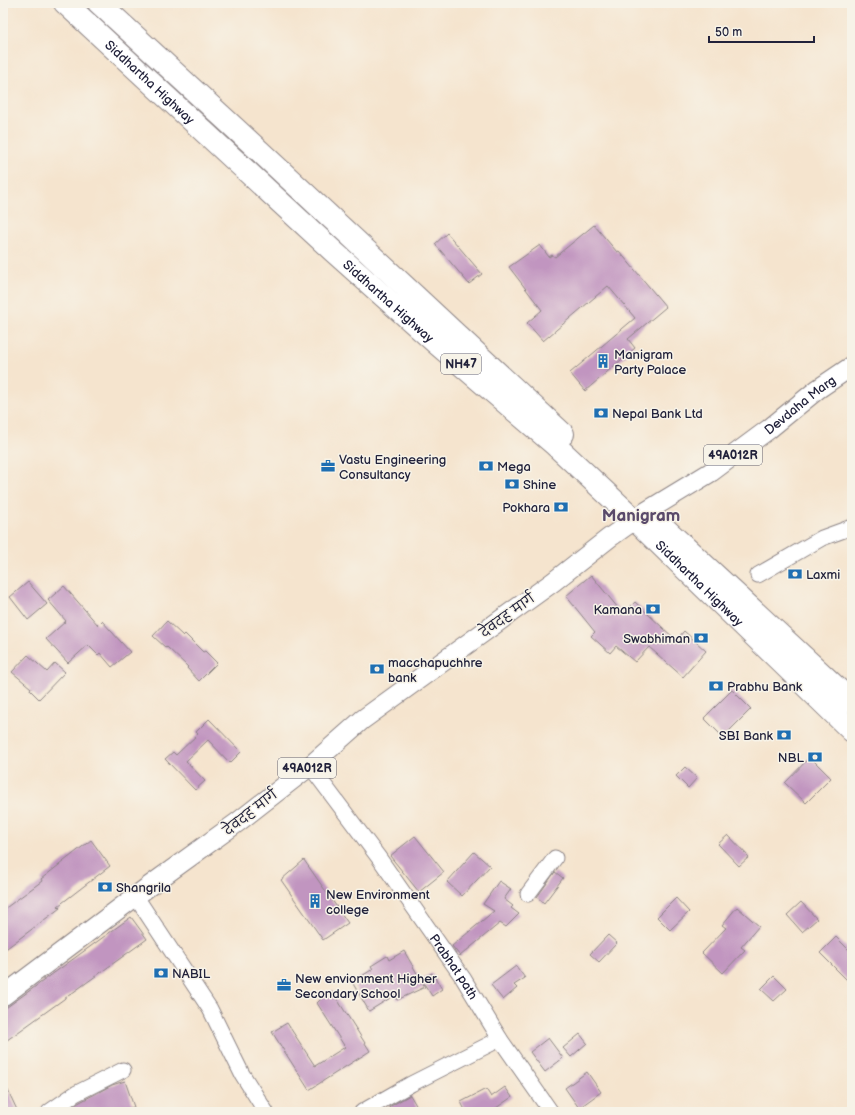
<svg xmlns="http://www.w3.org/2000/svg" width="855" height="1115" font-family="'Balsamiq Sans','Playpen Sans Deva',sans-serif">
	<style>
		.building { fill: #c195c0 }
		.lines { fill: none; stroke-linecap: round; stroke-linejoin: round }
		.minor-casing { stroke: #8c8384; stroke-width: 17 }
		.major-casing { stroke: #8c8384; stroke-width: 21 }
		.highway-casing { stroke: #8c8384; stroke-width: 24 }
		.minor { stroke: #fff; stroke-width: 15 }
		.major { stroke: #fff; stroke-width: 19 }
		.highway { stroke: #fff; stroke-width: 22 }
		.labels { text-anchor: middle; stroke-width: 3; stroke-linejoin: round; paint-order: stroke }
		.shield { fill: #f7f3e8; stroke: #62616f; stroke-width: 1 }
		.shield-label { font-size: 12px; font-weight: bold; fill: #22223b }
		.street-label { font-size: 13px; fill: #22223b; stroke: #f7f3e8 }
		.poi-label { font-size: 13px; fill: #22223b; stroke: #f7f3e8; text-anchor: start }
		.district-label { font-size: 17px; font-weight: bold; fill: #5a4a6a; stroke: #f7f3e8 }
	</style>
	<rect width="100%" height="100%" fill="#f7f3e8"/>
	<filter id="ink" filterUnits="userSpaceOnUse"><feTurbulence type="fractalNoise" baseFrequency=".025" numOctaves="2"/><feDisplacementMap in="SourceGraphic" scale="8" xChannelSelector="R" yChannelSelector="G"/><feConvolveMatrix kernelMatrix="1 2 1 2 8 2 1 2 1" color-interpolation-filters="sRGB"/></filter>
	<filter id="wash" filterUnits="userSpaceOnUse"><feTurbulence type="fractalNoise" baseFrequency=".012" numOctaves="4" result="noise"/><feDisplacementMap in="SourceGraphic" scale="16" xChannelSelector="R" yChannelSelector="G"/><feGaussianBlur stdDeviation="0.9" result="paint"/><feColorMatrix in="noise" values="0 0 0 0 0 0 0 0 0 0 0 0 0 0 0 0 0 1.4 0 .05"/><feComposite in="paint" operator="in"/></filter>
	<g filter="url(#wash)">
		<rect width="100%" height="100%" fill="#f5e4ce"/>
		<g id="blocks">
			<path class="building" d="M594,225L617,252L619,251L666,307L628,339L635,348L585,391L570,373L635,318L608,286L543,341L527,323L542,310L509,267L540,245L549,257L552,255L555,257Z
				M447,233L482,274L469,284L435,244Z
				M591,575L623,614L635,602L676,640L684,631L706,651L683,677L649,647L635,662L616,646L610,653L591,636L595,632L566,596Z
				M28,582L47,604L28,620L10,597Z
				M64,586L98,625L102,621L130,652L112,667L100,653L98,655L88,645L68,663L46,639L66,621L48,600Z
				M167,621L183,636L185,634L203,652L205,651L217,663L199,681L187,668L188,667L167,647L166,648L153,636Z
				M28,655L47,672L55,663L65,672L39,699L30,690L31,688L12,672Z
				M732,690L751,709L723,737L704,718Z
				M209,719L241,752L230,763L208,740L186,761L205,781L195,790L165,759L173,752L176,755L198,734L196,732Z
				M810,757L831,778L806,803L785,783Z
				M685,767L697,778L688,788L676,776Z
				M728,835L749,857L739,866L718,844Z
				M415,836L444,872L419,892L390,856Z
				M91,840L110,866L58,906L60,908L3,951V910L42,881L41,879Z
				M474,852L490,866L462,896L447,882Z
				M304,860L348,923L323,940L281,880Z
				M555,872L563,878L544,903L537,897Z
				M499,881L511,889L504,899L513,906L511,908L519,914L506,927L500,923L460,956L452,946L494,911L483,904Z
				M676,898L689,912L670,930L657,917Z
				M801,902L817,919L802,932L787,915Z
				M737,907L759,926L741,947L745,950L723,973L702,953L726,928L722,925Z
				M131,917L147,939L3,1043V1010Z
				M608,935L617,943L599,962L590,954Z
				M836,937L852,953V985L820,953Z
				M404,951L425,987L397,1000L395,995L369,1011L352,982L373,969L371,966L387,956L389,960Z
				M516,966L525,978L514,985L517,988L503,1000L491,985Z
				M432,973L442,989L432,996L421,979Z
				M774,976L787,989L774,1001L761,989Z
				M332,991L370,1051L309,1090L272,1032L287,1023L315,1066L345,1047L317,1003L323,997Z
				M580,1034L587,1043L571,1057L563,1048Z
				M548,1038L563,1058L545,1072L530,1052Z
				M587,1072L601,1092L579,1108L565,1088Z
				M3,1080L18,1112H3Z
				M125,1081L134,1107L120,1112H74L72,1107L80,1102L112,1085Z
				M505,1087L512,1097L496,1108L498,1112H466L461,1102L486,1089L491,1097Z
				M410,1095L420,1112H392L389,1107Z"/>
		</g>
	</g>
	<g filter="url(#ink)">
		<use href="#blocks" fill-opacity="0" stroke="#8c8384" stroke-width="1"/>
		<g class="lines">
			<defs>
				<g id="minor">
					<path d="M758,575L822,538L852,527"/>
					<path id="s1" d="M310,766L379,858L463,978L500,1039L551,1112"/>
					<path d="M528,894L555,858"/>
					<path d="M136,897L210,1009L242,1074L266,1112"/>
					<path d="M49,1112L75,1094L123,1070"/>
					<path d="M362,1112L411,1084L500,1039"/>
				</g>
				<g id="major">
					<path id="s2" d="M3,996L148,887L238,822L310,766L362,720L553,582L609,538L647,511L711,472L769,429L818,389L852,366"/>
				</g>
				<g id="highway">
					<path id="s3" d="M65,3L334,252L436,343L555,445L635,520L852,731"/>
					<path d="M99,3L251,143L563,434"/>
					<path d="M657,521L852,702"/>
				</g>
			</defs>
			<use href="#minor" class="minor-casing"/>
			<use href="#major" class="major-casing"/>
			<use href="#highway" class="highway-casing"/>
			<use href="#minor" class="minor"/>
			<use href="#major" class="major"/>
			<use href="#highway" class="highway"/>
		</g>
	</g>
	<defs>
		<symbol id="building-bare" viewBox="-9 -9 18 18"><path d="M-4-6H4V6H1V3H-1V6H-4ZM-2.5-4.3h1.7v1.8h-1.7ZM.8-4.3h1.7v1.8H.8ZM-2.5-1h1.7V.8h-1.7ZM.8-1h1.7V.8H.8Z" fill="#1f6fb2" stroke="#f7f3e8" stroke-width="2.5" paint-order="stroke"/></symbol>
		<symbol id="bank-bare" viewBox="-9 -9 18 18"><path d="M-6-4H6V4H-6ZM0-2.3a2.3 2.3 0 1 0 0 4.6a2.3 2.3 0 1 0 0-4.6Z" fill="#1f6fb2" stroke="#f7f3e8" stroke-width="2.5" paint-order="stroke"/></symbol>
		<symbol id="office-bare" viewBox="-9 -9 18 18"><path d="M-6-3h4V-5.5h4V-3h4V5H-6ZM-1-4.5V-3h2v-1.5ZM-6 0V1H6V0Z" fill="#1f6fb2" stroke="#f7f3e8" stroke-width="2.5" paint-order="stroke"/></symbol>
	</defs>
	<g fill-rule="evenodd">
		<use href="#building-bare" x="593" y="351" width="20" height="20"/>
		<use href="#bank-bare" x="591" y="403" width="20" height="20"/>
		<use href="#office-bare" x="318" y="456" width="20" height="20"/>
		<use href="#bank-bare" x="476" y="456" width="20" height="20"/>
		<use href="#bank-bare" x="502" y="474" width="20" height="20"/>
		<use href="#bank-bare" x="551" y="497" width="20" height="20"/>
		<use href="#bank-bare" x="785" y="564" width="20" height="20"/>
		<use href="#bank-bare" x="643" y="599" width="20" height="20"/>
		<use href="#bank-bare" x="691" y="628" width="20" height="20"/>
		<use href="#bank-bare" x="367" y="659" width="20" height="20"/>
		<use href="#bank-bare" x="706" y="676" width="20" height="20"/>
		<use href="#bank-bare" x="774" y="725" width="20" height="20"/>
		<use href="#bank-bare" x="805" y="747" width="20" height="20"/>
		<use href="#bank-bare" x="95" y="877" width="20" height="20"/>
		<use href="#building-bare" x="305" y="891" width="20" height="20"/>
		<use href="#bank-bare" x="151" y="963" width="20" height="20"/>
		<use href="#office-bare" x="274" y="975" width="20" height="20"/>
	</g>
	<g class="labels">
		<g class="shield">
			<rect x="441" y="354" width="40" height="20" rx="3"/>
			<rect x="704" y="445" width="58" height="20" rx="3"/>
			<rect x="278" y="758" width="58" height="20" rx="3"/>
		</g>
		<g class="shield-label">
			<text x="461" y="368">NH47</text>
			<text x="733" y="459">49A012R</text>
			<text x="307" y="772">49A012R</text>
		</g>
		<g class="street-label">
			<text dy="5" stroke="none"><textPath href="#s3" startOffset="116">Siddhartha Highway</textPath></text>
			<text dy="5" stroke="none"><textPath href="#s3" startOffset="440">Siddhartha Highway</textPath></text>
			<text dy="5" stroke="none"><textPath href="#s2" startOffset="993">Devdaha Marg</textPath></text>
			<text dy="5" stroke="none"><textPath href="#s3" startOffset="860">Siddhartha Highway</textPath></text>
			<text transform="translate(507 615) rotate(-36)" y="5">देवदह मार्ग</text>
			<text transform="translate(250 812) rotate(-38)" y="5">देवदह मार्ग</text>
			<text dy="5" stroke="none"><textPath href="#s1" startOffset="247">Prabhat path</textPath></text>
		</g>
		<g class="poi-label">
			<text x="614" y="359">Manigram<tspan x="614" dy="15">Party Palace</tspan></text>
			<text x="612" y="418">Nepal Bank Ltd</text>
			<text x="339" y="464">Vastu Engineering<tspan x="339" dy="15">Consultancy</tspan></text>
			<text x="497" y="471">Mega</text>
			<text x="523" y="489">Shine</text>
			<text x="550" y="512" text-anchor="end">Pokhara</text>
			<text x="806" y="579">Laxmi</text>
			<text x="642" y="614" text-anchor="end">Kamana</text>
			<text x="690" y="643" text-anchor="end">Swabhiman</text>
			<text x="388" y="667">macchapuchhre<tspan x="388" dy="15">bank</tspan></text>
			<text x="727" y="691">Prabhu Bank</text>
			<text x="773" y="740" text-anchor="end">SBI Bank</text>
			<text x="804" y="762" text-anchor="end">NBL</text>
			<text x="116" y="892">Shangrila</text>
			<text x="326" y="899">New Environment<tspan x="326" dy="15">college</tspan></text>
			<text x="172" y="978">NABIL</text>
			<text x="295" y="983">New envionment Higher<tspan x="295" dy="15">Secondary School</tspan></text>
		</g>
		<g class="district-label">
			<text x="641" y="521">Manigram</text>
		</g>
	</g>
	<rect width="855" height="1115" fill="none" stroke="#f7f3e8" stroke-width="16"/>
	<path d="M709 36v6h105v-6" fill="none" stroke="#22223b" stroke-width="2"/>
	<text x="715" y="36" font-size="12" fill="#22223b" stroke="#f7f3e8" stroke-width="3" paint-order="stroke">50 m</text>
</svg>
